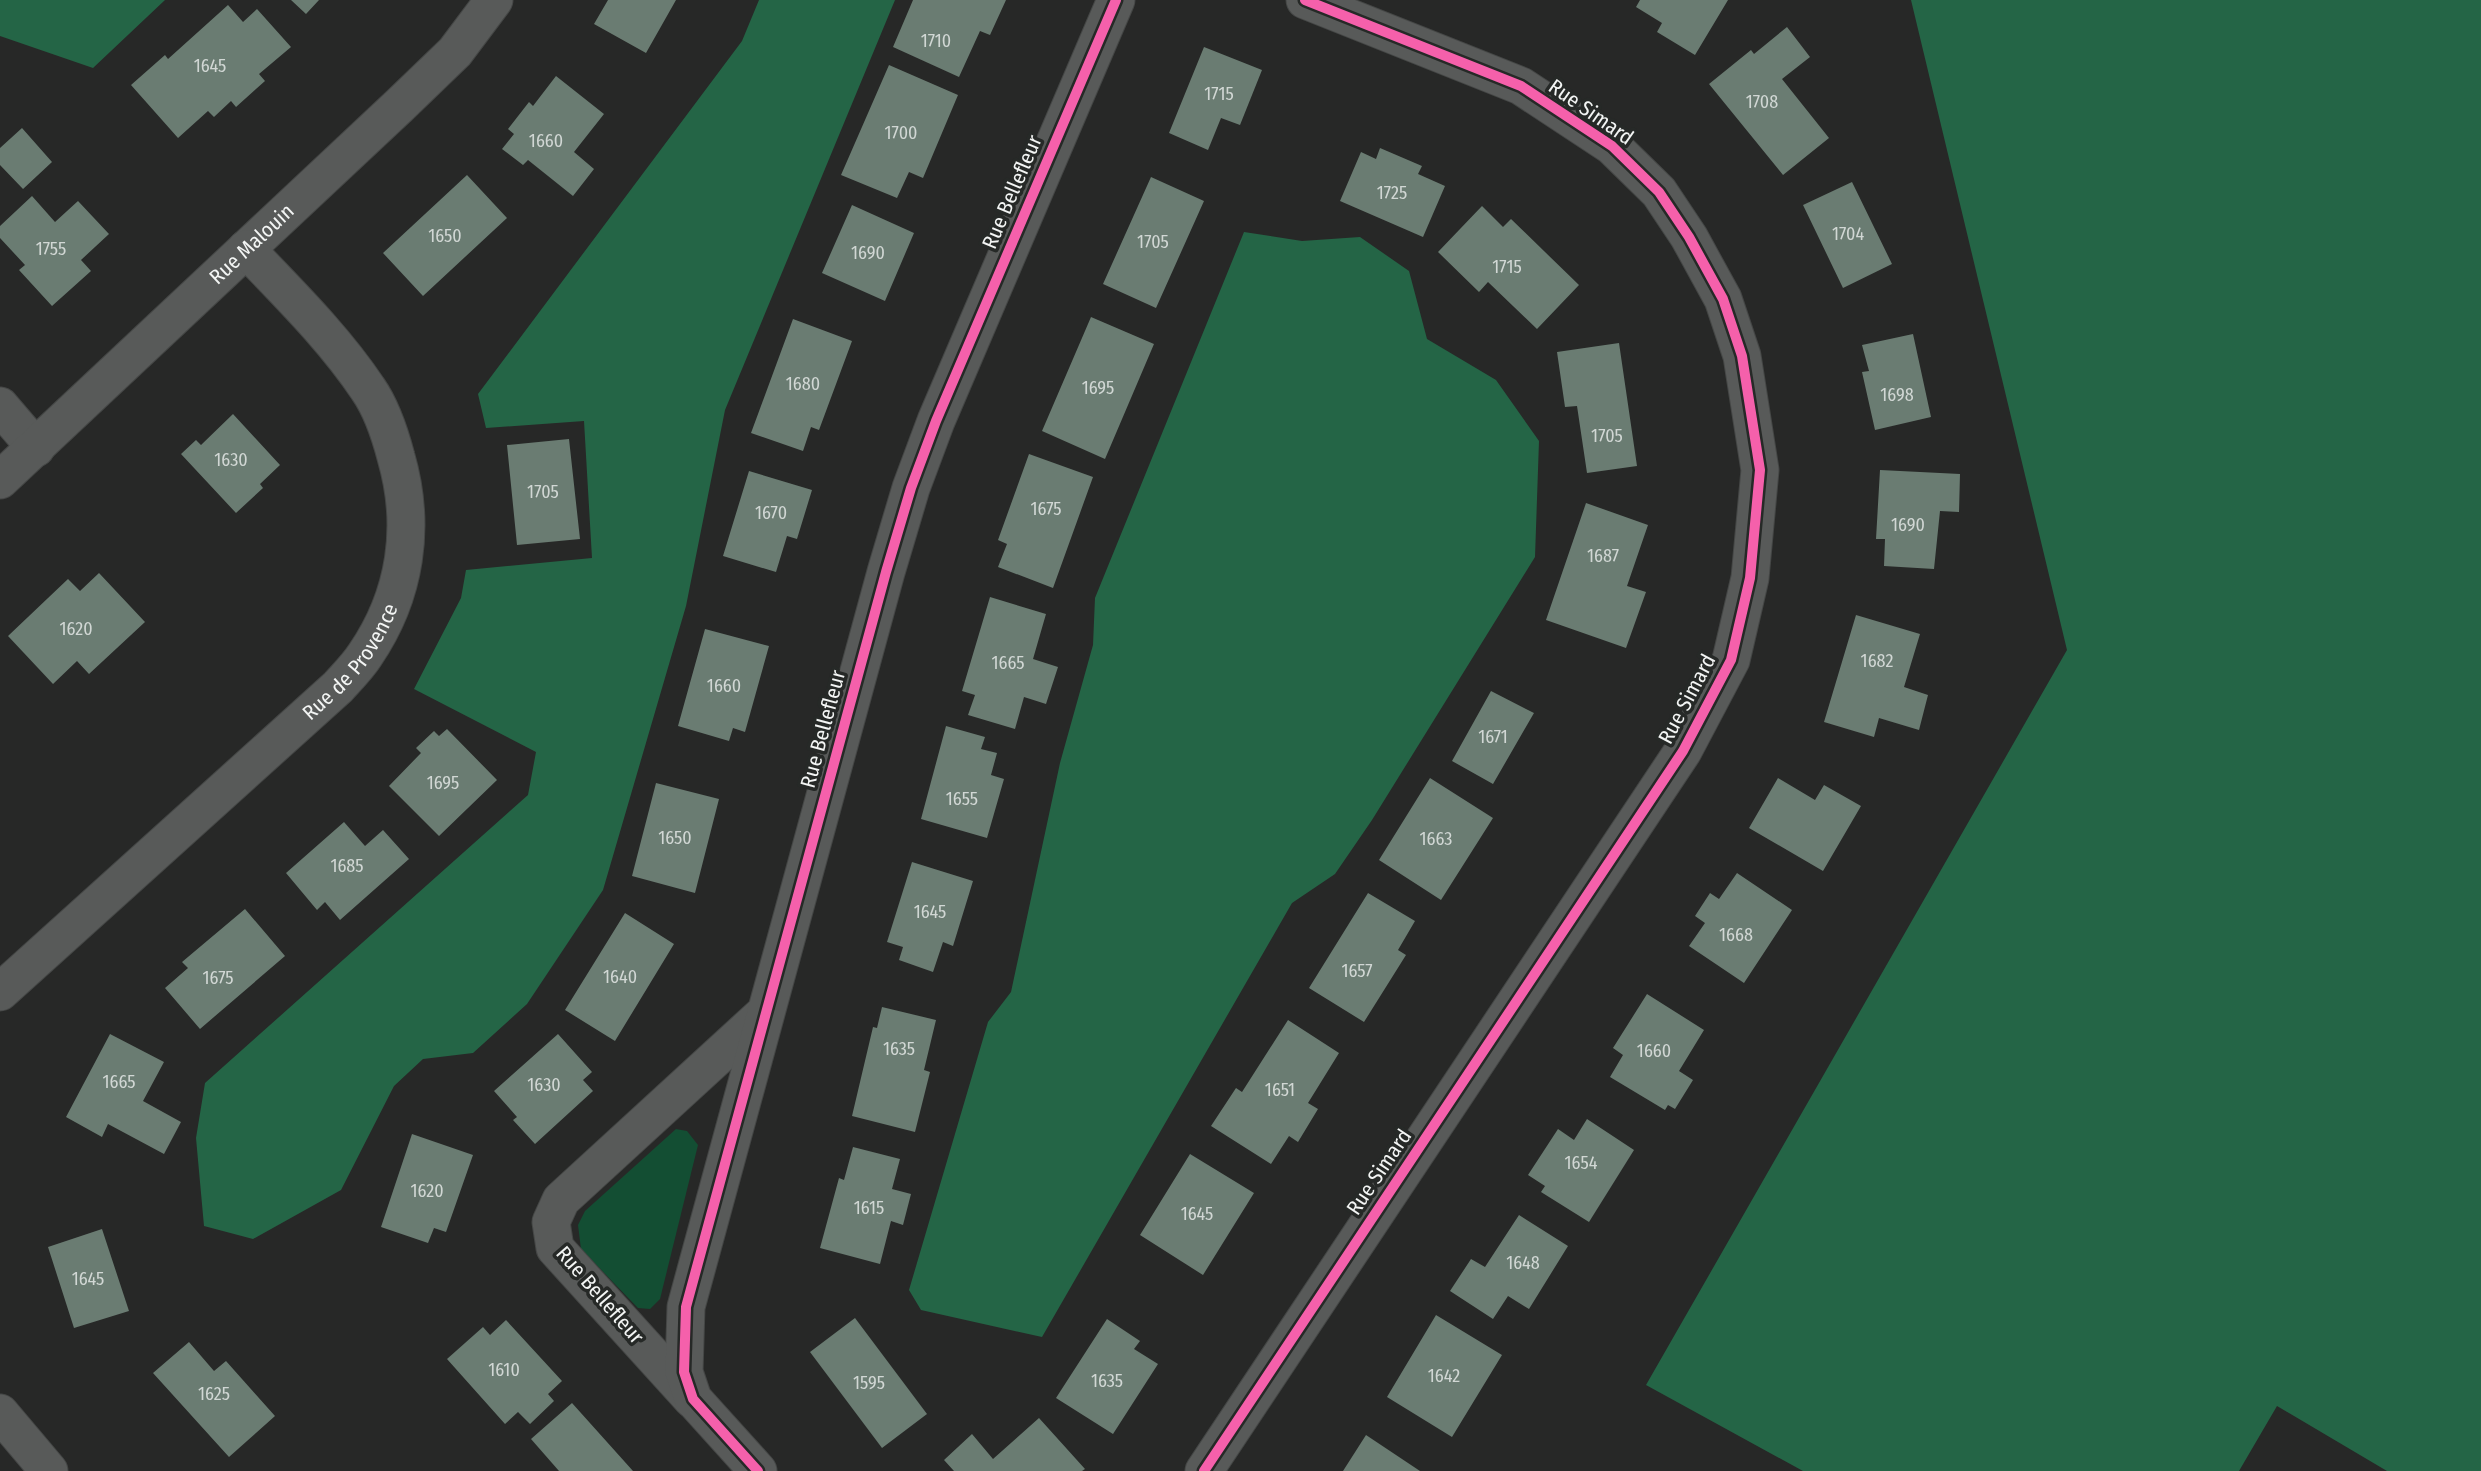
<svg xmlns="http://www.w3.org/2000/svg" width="2481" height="1471" font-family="'Fira Sans Condensed',sans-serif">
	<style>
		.green { fill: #134e33 }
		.forest { fill: #246546 }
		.building { fill: #6a7c72 }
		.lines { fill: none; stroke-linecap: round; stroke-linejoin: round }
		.street-casing { stroke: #454746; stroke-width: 39 }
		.street { stroke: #585a59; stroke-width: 37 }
		.cycleway-casing { stroke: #262927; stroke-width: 15 }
		.cycleway { stroke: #f560ab; stroke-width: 10 }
		.labels { text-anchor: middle; stroke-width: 7; stroke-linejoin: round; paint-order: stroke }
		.number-label { font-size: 18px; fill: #d1d7d4 }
		.street-label { font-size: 21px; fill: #f3f5f4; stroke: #262927 }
	</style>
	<rect width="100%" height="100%" fill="#272827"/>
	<path class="green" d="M676,1129L687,1131L698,1145L660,1299L650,1309L638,1308L581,1249L578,1225L585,1211Z"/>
	<path class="forest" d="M0,0H165L93,68L0,36Z
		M759,0H895L725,410L686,606L603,890L527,1004L473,1053L423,1059L394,1086L341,1190L253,1239L204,1226L196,1138L205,1083L528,795L536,752L414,689L461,598L466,570L592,558L584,421L486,428L478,394L742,41Z
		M1911,0H2481V1471H2387L2277,1406L2239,1471H1803L1646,1385L2067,650Z
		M1244,232L1302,241L1360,237L1409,271L1427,339L1496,380L1539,441L1535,557L1372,820L1335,874L1292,903L1042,1337L921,1310L909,1290L988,1022L1011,992L1060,763L1093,645L1095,598Z"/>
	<path class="building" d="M291,0H319L306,14Z
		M608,0H676L646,53L594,24Z
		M913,0H1006L990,35L980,31L959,77L893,47Z
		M1640,0H1728L1695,55L1657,32L1662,23L1636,7Z
		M228,5L243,22L257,9L291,47L259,74L265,81L236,107L231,101L214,117L208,111L178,138L131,85L165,55L168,59Z
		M1787,27L1810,57L1782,79L1829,138L1783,175L1709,84L1751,50L1754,54Z
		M1204,47L1262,70L1240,125L1221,118L1208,150L1169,133Z
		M889,65L958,95L923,178L909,172L897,198L841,175Z
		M556,76L604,114L574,152L594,169L573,196L528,160L523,165L502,149L514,134L508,129L529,102L533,106Z
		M22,128L52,162L23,189L0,165V148Z
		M1380,148L1422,166L1418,174L1445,186L1423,237L1340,201L1361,152L1376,159Z
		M467,175L507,218L423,296L383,253Z
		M1151,177L1204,201L1156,308L1103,284Z
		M1852,182L1892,264L1843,288L1803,205Z
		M32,196L55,222L78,201L109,234L81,260L91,271L52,306L19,270L25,265L0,238V226Z
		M852,205L914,233L885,301L822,273Z
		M1482,206L1503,227L1511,219L1579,285L1537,329L1488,282L1479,292L1438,252Z
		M1091,317L1154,344L1105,459L1042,431Z
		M793,319L852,341L819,430L811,427L803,451L751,433Z
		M1913,334L1931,417L1875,430L1862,372L1869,371L1862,345Z
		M1619,343L1637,466L1587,473L1577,406L1565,407L1557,352Z
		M233,414L280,465L260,484L263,488L236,513L181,454L196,440L201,445Z
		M569,439L580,539L517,545L507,445Z
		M1029,454L1093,477L1053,588L998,567L1007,544L998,540Z
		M1880,470L1960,474L1959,512L1940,511L1934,569L1884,566L1885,539H1876Z
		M749,471L812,490L797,539L787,536L776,572L723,556Z
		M1586,503L1648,525L1627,586L1646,592L1626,648L1546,620Z
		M99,573L145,622L89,674L77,661L53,684L8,636L68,579L80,591Z
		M990,597L1046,614L1033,659L1058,667L1046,704L1024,697L1015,729L968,715L975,695L962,691Z
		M1856,615L1920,634L1904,687L1928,695L1919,730L1879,718L1874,737L1824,722Z
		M705,629L769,646L745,732L733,728L729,741L678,726Z
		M1491,691L1534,713L1493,784L1452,761Z
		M946,726L985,737L981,749L997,753L991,775L1004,779L987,838L921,819Z
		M447,729L497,780L439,836L389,786L421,753L416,748L434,731L439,736Z
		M1430,778L1493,818L1441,900L1379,860Z
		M1778,778L1815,800L1824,785L1861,806L1823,871L1749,828Z
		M656,783L719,799L695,893L632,876Z
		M344,822L365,846L383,830L409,859L340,920L325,902L317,910L286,873Z
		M912,862L973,881L953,946L943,942L933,972L899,960L903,947L887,942Z
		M1737,873L1792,910L1744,983L1689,946L1705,923L1695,916L1710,893L1719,899Z
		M1368,893L1415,921L1398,950L1406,955L1364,1022L1309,988Z
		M245,909L285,956L200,1029L165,988L188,968L182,962Z
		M625,913L674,944L615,1041L565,1010Z
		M1647,994L1704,1030L1679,1071L1693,1080L1675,1109L1668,1105L1665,1110L1610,1077L1623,1055L1613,1048Z
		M882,1007L936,1020L924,1070L930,1072L915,1132L852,1116L873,1027L877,1028Z
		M1288,1020L1339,1053L1308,1103L1318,1109L1298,1142L1289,1136L1271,1164L1211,1126L1236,1088L1242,1092Z
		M110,1034L164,1062L143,1101L181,1122L164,1154L108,1124L102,1137L66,1117Z
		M558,1034L592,1072L583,1080L593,1091L535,1144L513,1120L517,1117L494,1091Z
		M1587,1119L1634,1150L1589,1222L1541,1192L1545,1186L1528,1175L1558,1129L1574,1140Z
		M412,1134L473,1155L446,1232L434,1228L428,1243L381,1227Z
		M853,1147L900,1159L892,1189L911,1194L903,1225L891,1221L880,1264L820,1248L839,1178L844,1180Z
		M1190,1154L1254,1193L1203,1275L1140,1235Z
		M1519,1215L1568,1246L1529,1309L1508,1296L1493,1319L1450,1291L1471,1259L1485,1267Z
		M102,1229L129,1311L74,1328L48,1247Z
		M1436,1315L1502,1355L1452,1437L1387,1397Z
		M855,1318L927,1414L882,1448L810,1352Z
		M1107,1319L1140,1341L1134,1349L1158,1364L1113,1434L1056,1398Z
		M506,1320L562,1381L548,1394L554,1401L530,1424L518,1412L505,1424L447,1359L483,1327L490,1335Z
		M189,1342L214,1371L226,1361L275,1416L229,1457L153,1373Z
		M572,1403L633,1471H559L531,1439Z
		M1039,1418L1085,1469L1082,1471H954L944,1460L972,1434L993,1459Z
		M1366,1435L1420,1471H1343Z"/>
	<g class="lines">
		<defs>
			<g id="street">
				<path d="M0,406L36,448"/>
				<path id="s1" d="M0,480L400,105L455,52L494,0"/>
				<path id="s2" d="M0,992L338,687C347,677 358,666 365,655C406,595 416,526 396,457C390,434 382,409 368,389C334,338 288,293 246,249"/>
				<path d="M692,1399L555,1248L551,1222L561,1200L765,1013"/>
				<path d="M0,1413L49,1471"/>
				<path d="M758,1471L693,1399L684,1372L686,1307L886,572L911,488L936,421L1116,0"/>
				<path d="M1204,1471L1683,751L1731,660L1750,578L1760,470L1742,356L1723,299L1689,237L1659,192L1612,146L1521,86L1305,0"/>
			</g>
		</defs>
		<use href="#street" class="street-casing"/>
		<use href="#street" class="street"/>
		<defs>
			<path id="cycleway" d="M758,1471L693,1399L684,1372L686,1307L886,572L911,488L936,421L1116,0
				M1204,1471L1683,751L1731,660L1750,578L1760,470L1742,356L1723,299L1689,237L1659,192L1612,146L1521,86L1305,0"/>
		</defs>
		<use href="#cycleway" class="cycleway-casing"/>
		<use href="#cycleway" class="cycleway"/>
	</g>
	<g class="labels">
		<g class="number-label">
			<text x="936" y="47">1710</text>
			<text x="210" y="72">1645</text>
			<text x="1219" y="100">1715</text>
			<text x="1762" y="108">1708</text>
			<text x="901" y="139">1700</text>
			<text x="546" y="147">1660</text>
			<text x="1392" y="199">1725</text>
			<text x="1848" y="240">1704</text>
			<text x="445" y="242">1650</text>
			<text x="1153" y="248">1705</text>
			<text x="51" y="255">1755</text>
			<text x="868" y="259">1690</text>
			<text x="1507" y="273">1715</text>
			<text x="803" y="390">1680</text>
			<text x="1098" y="394">1695</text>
			<text x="1897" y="401">1698</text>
			<text x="1607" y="442">1705</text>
			<text x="231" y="466">1630</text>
			<text x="543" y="498">1705</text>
			<text x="1046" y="515">1675</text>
			<text x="771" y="519">1670</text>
			<text x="1908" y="531">1690</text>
			<text x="1603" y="562">1687</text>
			<text x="76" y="635">1620</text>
			<text x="1877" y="667">1682</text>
			<text x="1008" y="669">1665</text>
			<text x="724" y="692">1660</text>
			<text x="1493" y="743">1671</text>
			<text x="443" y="789">1695</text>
			<text x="962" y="805">1655</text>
			<text x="675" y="844">1650</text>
			<text x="1436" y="845">1663</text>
			<text x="347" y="872">1685</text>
			<text x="930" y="918">1645</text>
			<text x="1736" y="941">1668</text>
			<text x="1357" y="977">1657</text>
			<text x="620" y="983">1640</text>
			<text x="218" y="984">1675</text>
			<text x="899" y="1055">1635</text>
			<text x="1654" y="1057">1660</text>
			<text x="119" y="1088">1665</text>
			<text x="544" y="1091">1630</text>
			<text x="1280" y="1096">1651</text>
			<text x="1581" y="1169">1654</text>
			<text x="427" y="1197">1620</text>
			<text x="869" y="1214">1615</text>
			<text x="1197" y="1220">1645</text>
			<text x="1523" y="1269">1648</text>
			<text x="88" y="1285">1645</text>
			<text x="504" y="1376">1610</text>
			<text x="1444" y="1382">1642</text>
			<text x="1107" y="1387">1635</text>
			<text x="869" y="1389">1595</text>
			<text x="214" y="1400">1625</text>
		</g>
		<g class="street-label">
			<text transform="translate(1591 112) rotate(35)" y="7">Rue Simard</text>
			<text transform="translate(1012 192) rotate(-67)" y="7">Rue Bellefleur</text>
			<text dy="7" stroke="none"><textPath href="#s1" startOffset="345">Rue Malouin</textPath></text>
			<text dy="7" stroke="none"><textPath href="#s2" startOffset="483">Rue de Provence</textPath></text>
			<text transform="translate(1687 699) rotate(-62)" y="7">Rue Simard</text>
			<text transform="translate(823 729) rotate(-75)" y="7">Rue Bellefleur</text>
			<text transform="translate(1379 1172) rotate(-56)" y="7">Rue Simard</text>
			<text transform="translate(600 1295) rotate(49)" y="7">Rue Bellefleur</text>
		</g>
	</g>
</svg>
